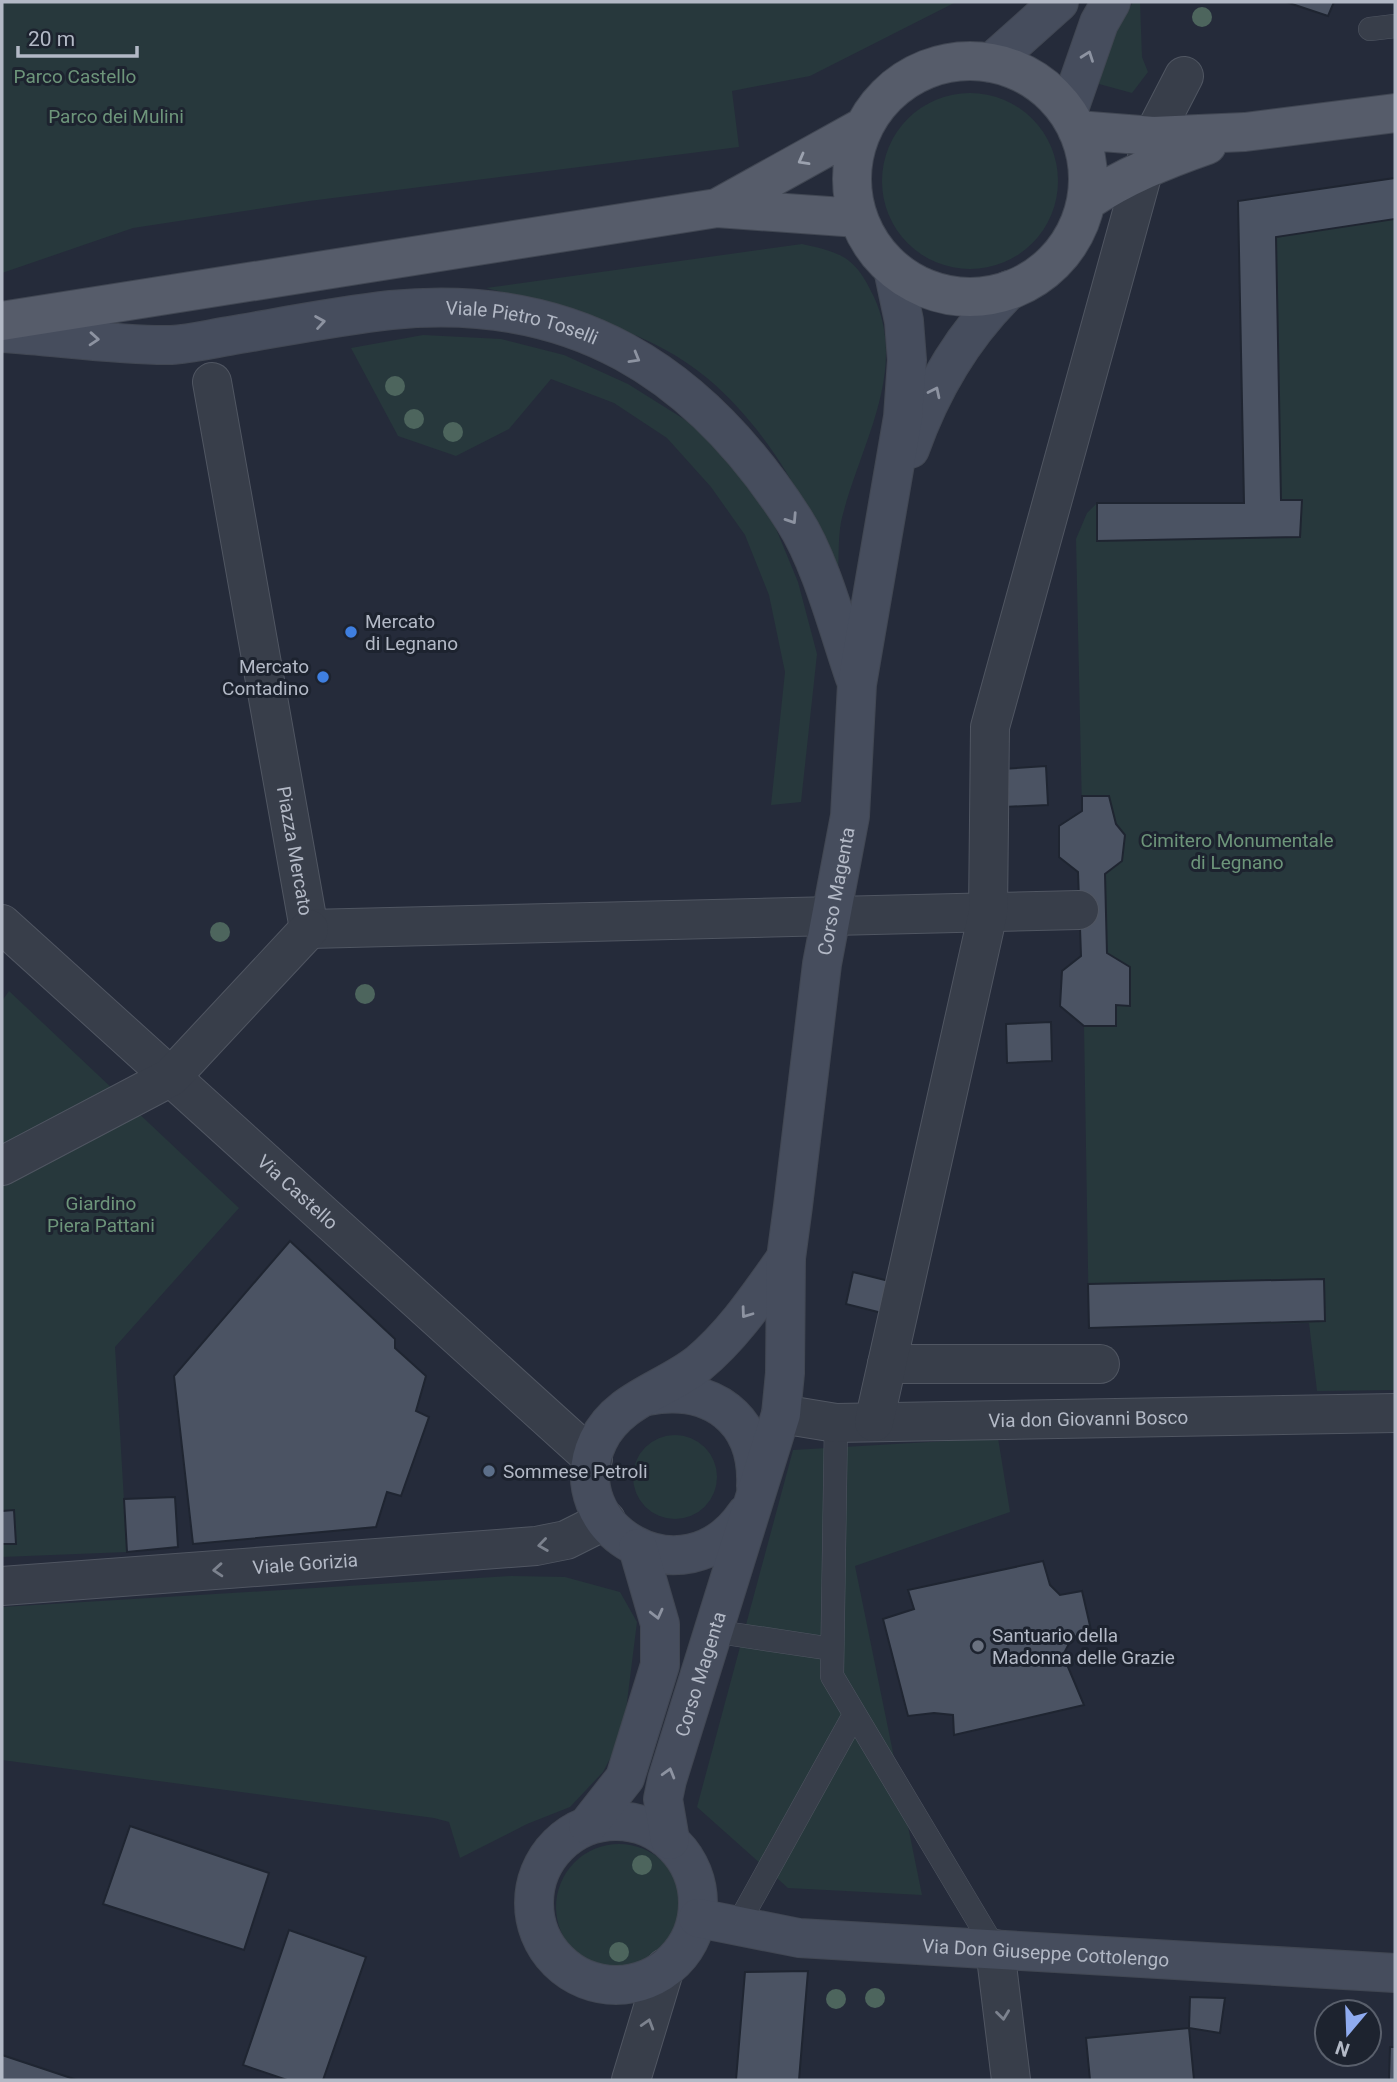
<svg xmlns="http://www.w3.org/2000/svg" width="1397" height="2082" font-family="Roboto,sans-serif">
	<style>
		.green { fill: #27383c }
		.building { fill: #4b5363; stroke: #1f2531; stroke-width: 2 }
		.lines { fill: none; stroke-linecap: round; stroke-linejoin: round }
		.lane-casing { stroke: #505662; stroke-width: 24 }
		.street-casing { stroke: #505662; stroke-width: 40 }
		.secondary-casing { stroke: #414753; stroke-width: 40 }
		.primary-casing { stroke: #414753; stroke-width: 40 }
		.lane { stroke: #383e4a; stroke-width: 23 }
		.street { stroke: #383e4a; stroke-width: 38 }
		.secondary { stroke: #464d5d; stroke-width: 38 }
		.primary { stroke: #565c6a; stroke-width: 38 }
		.tree { fill: #4d655d }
		.oneway { stroke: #8d93a1 }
		.oneway2 { stroke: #9ca2af }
		.oneway3 { stroke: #7c828e }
		.shop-dot { fill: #3f7fe0; stroke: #1d232f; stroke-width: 2.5 }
		.service-dot { fill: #5c6f8a; stroke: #1d232f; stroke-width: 2.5 }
		.worship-dot { fill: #6b7280; stroke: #1d232f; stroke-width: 2.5 }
		.labels { text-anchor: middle; stroke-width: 6; stroke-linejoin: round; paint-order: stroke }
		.park-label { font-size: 19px; fill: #6d957a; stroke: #1d232f }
		.street-label { font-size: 19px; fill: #b3b9c6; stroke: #1d232f }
		.poi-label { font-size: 19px; fill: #b3b9c6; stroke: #1d232f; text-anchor: start }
	</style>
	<rect width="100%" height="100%" fill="#252b3a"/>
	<path class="green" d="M2,2H956L810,76L732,91L739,147L309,201L133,228L2,273Z
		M1133,2H1140L1142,57L1148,72L1132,93L1099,84L1109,45Z
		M882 181a88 88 0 1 1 176 0a88 88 0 1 1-176 0Z
		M1395,178V1390L1317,1391L1309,1323L1089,1328L1084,1026L1060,1006L1062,971L1081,956L1078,873L1059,857V826L1082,811L1076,539L1087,513L1097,503H1244L1238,201Z
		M802,244C843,253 855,257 874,297C909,373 858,448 841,522C838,539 839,558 838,576C808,503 768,429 707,378C649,329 558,307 486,288Z
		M423,335L501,339L564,355L628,384L687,421L734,463L772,519L798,582L817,654L801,802L771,805L785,672L769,595L745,535L711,487L667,438L614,403L551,379L509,429L456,456L398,436L351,348Z
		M9,991L239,1208L115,1347L127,1552L2,1557V1001Z
		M633 1477a42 42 0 1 1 84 0a42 42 0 1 1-84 0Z
		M998,1438L1010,1512L855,1566L922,1895L788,1888L697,1807L793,1450Z
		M511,1576L565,1577L620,1592L637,1622L623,1734L603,1772L570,1807L527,1824L460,1858L449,1822L434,1818L2,1760V1607Z
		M556 1907a63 63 0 1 1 126 0a63 63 0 1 1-126 0Z"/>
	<path class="building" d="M1286,2H1334L1328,16Z
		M1395,178V219L1276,237L1281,500H1302L1300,537L1097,541V503H1244L1238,201Z
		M1046,766L1048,805L1004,807L1002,769Z
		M1082,796H1109L1116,824L1125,835L1122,861L1105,874L1107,953L1130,967V1006L1116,1005V1026H1084L1060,1006L1062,971L1081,956L1078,872L1059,857V826L1082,811Z
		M1051,1022L1052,1061L1007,1063L1006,1024Z
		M290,1241L395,1339V1348L426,1376L416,1411L429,1417L401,1496L387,1492L376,1527L193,1544L174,1376Z
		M853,1272L889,1281L882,1313L846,1304Z
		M1324,1279L1325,1321L1089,1328L1088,1284Z
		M175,1497L178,1547L127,1552L124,1499Z
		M14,1510L16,1544H2V1511Z
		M1043,1561L1050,1585L1060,1595L1082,1591L1091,1630L1072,1638L1063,1655L1084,1705L954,1735L953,1715L934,1713L908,1716L883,1619L914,1609L908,1590Z
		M130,1826L269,1873L244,1950L103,1904Z
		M289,1930L366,1957L323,2080H287L243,2065Z
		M808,1971L799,2080H736L745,1972Z
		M1190,1997L1225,1998L1220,2033L1189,2028Z
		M1189,2028L1194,2080H1090L1086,2038Z
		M1390,2047H1395V2080H1389Z
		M2,2055L77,2080H2Z"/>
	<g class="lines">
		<defs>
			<path id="lane" d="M1370,29L1395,26
				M836,1423L832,1676L995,1949
				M712,1631L832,1649
				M737,1926L854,1715"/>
			<g id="street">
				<path id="s1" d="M212,382L309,929"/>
				<path id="s2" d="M2,924L593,1459"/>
				<path d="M309,929L1079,910"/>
				<path d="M2,1166L171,1077L309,929"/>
				<path d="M887,1364H1100"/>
				<path id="s3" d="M781,1414L836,1423L1395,1413"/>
				<path d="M874,1422L988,913L990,727L1153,136L1184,76"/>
				<path id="s4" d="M2,1586L536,1546L566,1540L606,1520"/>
				<path d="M995,1949L1011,2080"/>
				<path d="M631,2080L665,1968"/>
			</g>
			<g id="secondary">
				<path d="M991,63L1059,2"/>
				<path d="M1068,112L1099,23L1111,2"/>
				<path id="s5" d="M2,333C55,336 119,346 171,345C190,344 210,339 229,336C282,327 337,316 391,310C572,292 698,370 794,520C821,562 838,629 855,678"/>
				<path d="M910,449C931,390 964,334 1009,290"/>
				<path d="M647,1396C711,1384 759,1418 756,1486"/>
				<path d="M746,1514C684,1605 557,1529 598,1441C617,1400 665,1390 698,1364C734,1334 759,1296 786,1258"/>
				<circle cx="616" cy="1903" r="82"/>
				<path d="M588,1825L625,1778L660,1665V1624L638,1548"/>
				<path id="s6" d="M670,1840L663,1799L667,1780L781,1414L785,1373L786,1258L793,1206L822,964L850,816L857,684L903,417L907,360L904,321L893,269"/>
				<path id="s7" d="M698,1918L799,1938L1395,1973"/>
			</g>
			<path id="primary" d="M852 179a118 118 0 1 1 236 0a118 118 0 1 1-236 0Z
				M1077,130L1153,136L1245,132L1395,113
				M1087,201C1125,176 1164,160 1207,145
				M717,208L863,127
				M2,321L717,208L858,218"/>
		</defs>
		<use href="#lane" class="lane-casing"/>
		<use href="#street" class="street-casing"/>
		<use href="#secondary" class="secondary-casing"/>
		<use href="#primary" class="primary-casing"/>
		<use href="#lane" class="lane"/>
		<use href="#street" class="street"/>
		<use href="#secondary" class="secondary"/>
		<use href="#primary" class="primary"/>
	</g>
	<g class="tree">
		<circle cx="1202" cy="17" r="10"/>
		<circle cx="395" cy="386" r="10"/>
		<circle cx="414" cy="419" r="10"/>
		<circle cx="453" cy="432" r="10"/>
		<circle cx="220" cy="932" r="10"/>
		<circle cx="365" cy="994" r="10"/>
		<circle cx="642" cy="1865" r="10"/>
		<circle cx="619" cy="1952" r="10"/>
		<circle cx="875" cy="1998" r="10"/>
		<circle cx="836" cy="1999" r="10"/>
	</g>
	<defs><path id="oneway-chevron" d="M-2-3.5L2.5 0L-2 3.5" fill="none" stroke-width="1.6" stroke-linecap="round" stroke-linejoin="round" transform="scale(1.75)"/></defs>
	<g class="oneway">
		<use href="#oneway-chevron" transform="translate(1088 56) rotate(-70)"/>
		<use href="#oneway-chevron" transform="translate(320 322) rotate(-9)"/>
		<use href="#oneway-chevron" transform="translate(94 339) rotate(4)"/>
		<use href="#oneway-chevron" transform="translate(635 358) rotate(30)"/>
		<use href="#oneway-chevron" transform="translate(935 392) rotate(-64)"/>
		<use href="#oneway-chevron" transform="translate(792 519) rotate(57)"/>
		<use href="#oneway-chevron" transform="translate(746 1313) rotate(126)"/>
		<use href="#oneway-chevron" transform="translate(657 1614) rotate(76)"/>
		<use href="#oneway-chevron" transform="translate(669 1773) rotate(-74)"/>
	</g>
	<use class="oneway2" href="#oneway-chevron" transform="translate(803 160) rotate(151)"/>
	<g class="oneway3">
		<use href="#oneway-chevron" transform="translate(543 1545) rotate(172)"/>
		<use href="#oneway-chevron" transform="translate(218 1570) rotate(176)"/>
		<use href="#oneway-chevron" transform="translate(1003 2015) rotate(83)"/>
		<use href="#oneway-chevron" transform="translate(648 2024) rotate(-73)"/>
	</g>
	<g class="shop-dot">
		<circle cx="351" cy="632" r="7"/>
		<circle cx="323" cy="677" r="7"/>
	</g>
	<circle class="service-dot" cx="489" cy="1471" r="7"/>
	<circle class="worship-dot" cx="978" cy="1646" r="7"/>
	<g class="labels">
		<g class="park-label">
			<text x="75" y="83">Parco Castello</text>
			<text x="116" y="123">Parco dei Mulini</text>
			<text x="1237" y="847">Cimitero Monumentale<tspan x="1237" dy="22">di Legnano</tspan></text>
			<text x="101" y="1210">Giardino<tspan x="101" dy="22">Piera Pattani</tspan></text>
		</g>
		<g class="street-label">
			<text dy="7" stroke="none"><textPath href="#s5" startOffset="525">Viale Pietro Toselli</textPath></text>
			<text dy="7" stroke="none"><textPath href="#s1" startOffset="476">Piazza Mercato</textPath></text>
			<text dy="7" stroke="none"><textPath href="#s6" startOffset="971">Corso Magenta</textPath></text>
			<text dy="7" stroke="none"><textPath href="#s2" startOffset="399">Via Castello</textPath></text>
			<text dy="7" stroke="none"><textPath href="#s3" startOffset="308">Via don Giovanni Bosco</textPath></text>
			<text dy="7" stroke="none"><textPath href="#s4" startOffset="304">Viale Gorizia</textPath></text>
			<text dy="7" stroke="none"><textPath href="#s6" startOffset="172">Corso Magenta</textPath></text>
			<text dy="7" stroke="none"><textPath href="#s7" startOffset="350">Via Don Giuseppe Cottolengo</textPath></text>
		</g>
		<g class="poi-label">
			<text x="365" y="628">Mercato<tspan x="365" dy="22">di Legnano</tspan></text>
			<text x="309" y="673" text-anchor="end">Mercato<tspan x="309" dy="22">Contadino</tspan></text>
			<text x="503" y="1478">Sommese Petroli</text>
			<text x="992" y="1642">Santuario della<tspan x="992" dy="22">Madonna delle Grazie</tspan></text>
		</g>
	</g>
	<rect width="1397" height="2082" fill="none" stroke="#b3b9c6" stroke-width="7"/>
	<g transform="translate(1348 2033) rotate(199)"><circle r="33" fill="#1d232f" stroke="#595f6b" stroke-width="2"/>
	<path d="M0-5L12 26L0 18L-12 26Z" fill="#8fabef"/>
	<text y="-10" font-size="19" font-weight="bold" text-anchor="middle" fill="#b3b9c6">N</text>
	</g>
	<path d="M18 46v10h119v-10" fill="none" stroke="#b3b9c6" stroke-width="3.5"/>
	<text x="28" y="46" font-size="21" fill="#b3b9c6" stroke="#1d232f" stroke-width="5" paint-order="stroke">20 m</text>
</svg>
